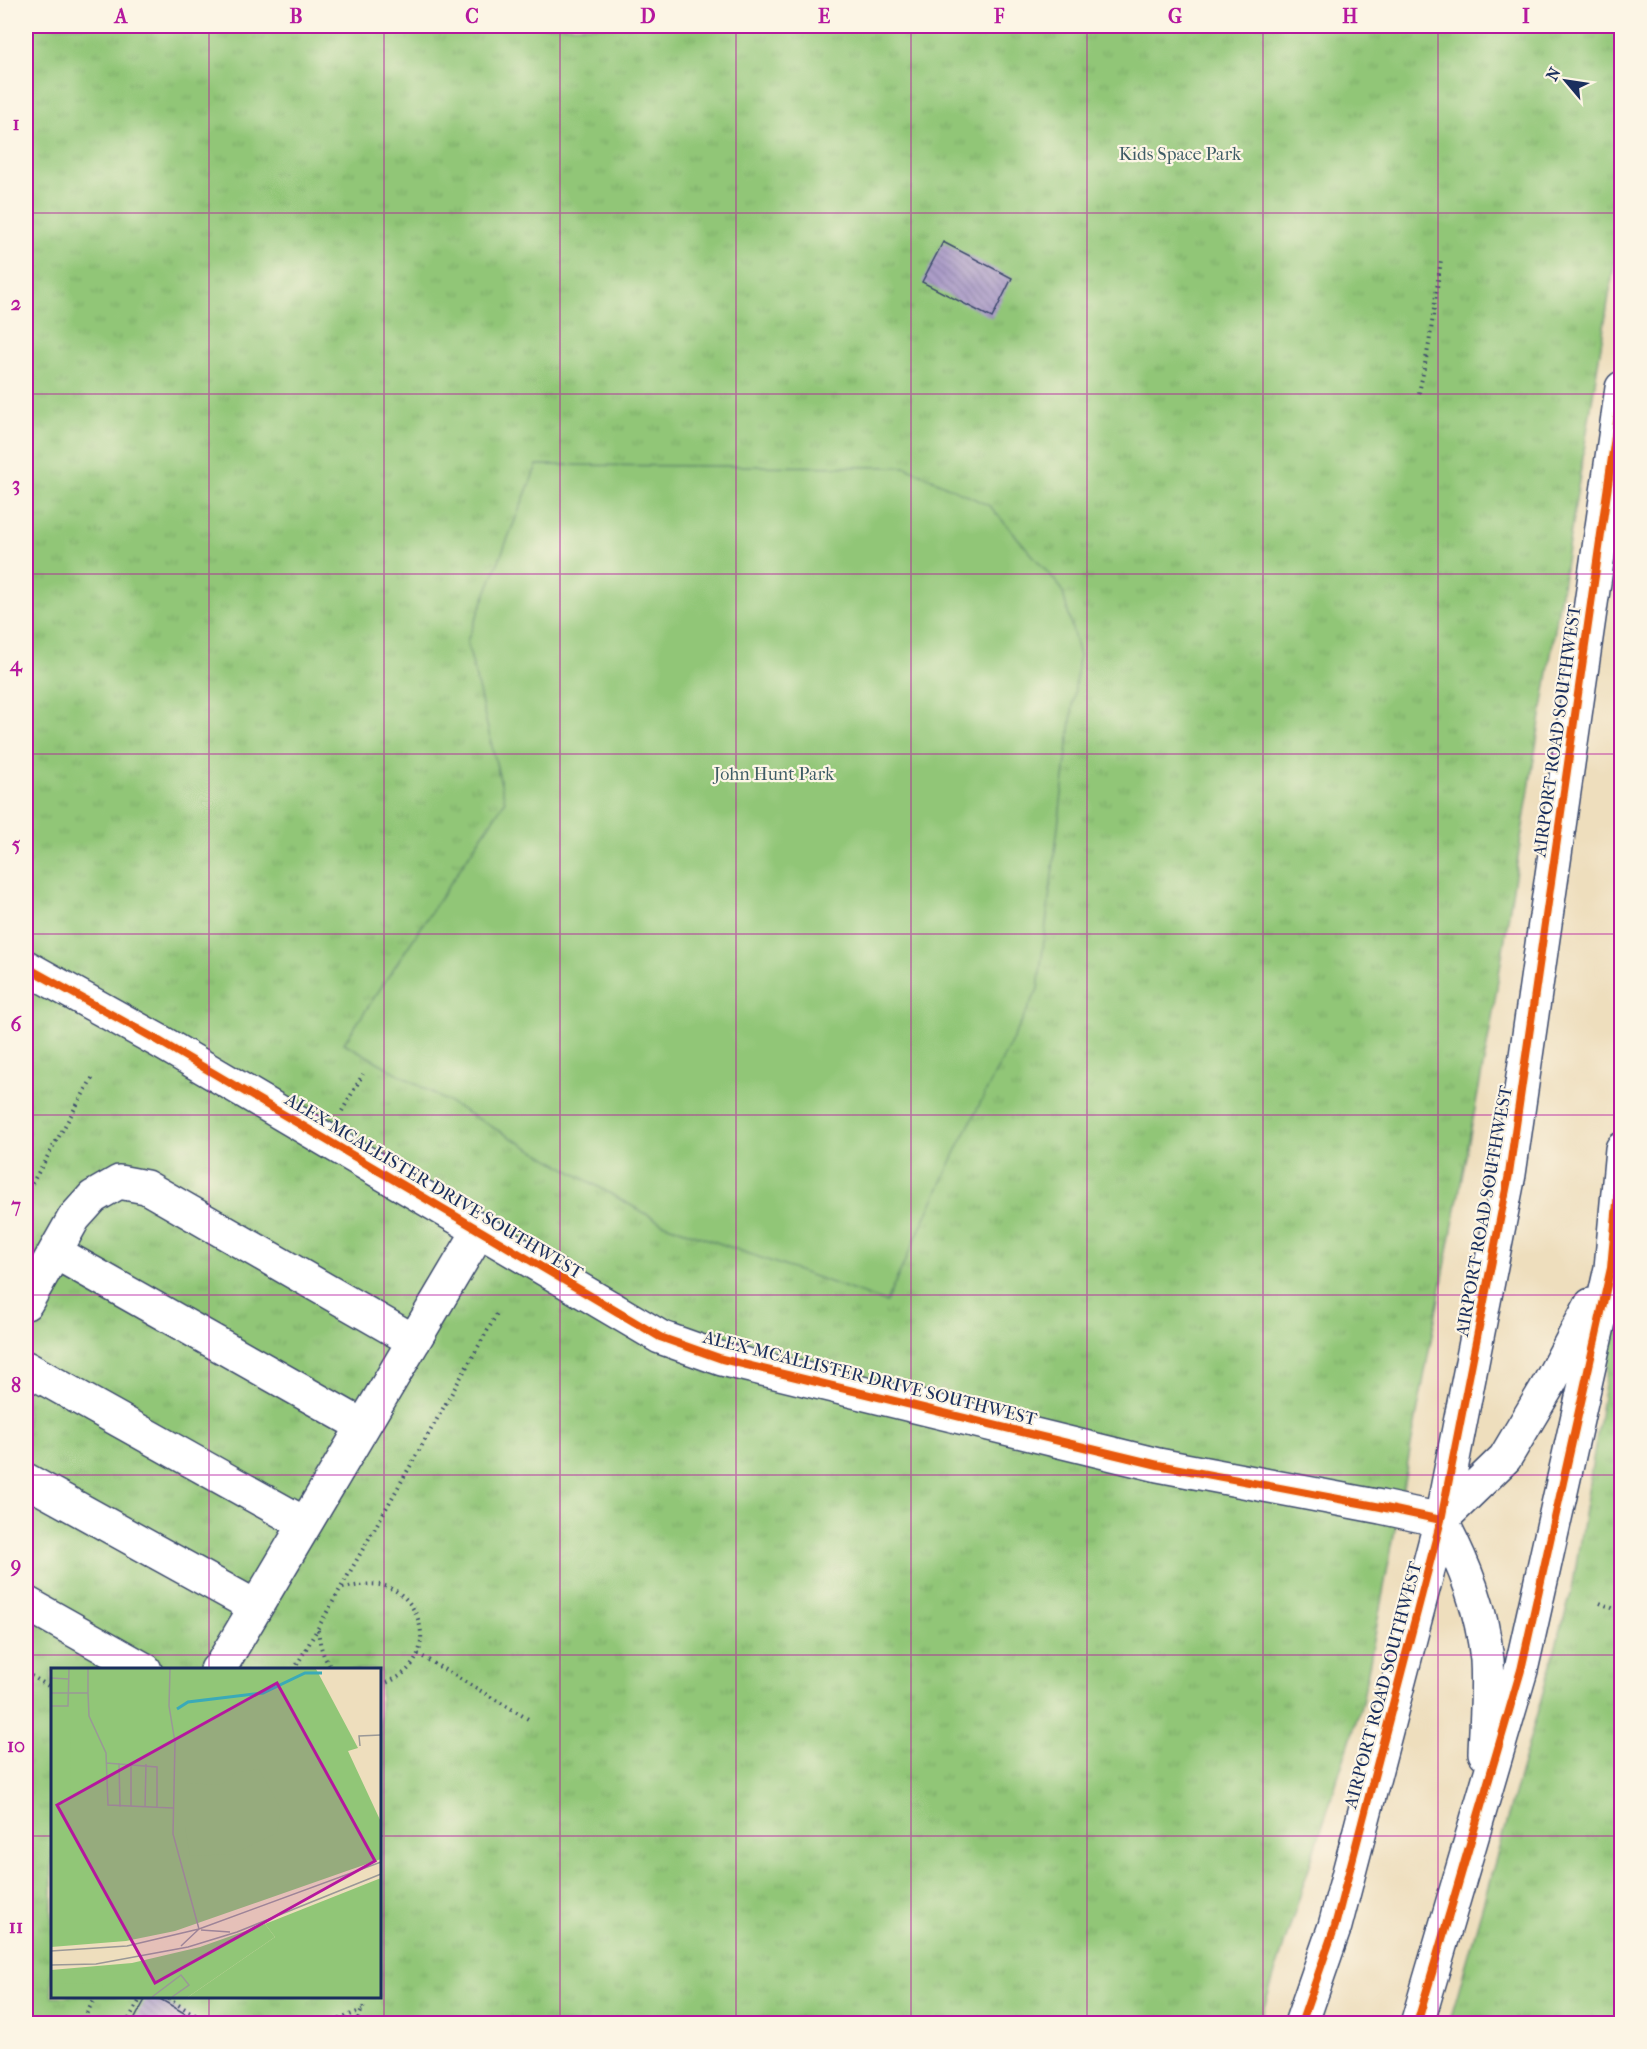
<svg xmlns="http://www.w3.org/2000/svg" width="1647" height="2049" font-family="'IM FELL French Canon',serif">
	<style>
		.grass { fill: url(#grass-tufts); stroke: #567a6a; stroke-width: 1.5; fill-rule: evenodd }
		.pitch { fill: #91c677; stroke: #567a6a; stroke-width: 1.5 }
		.building { fill: url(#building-back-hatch) }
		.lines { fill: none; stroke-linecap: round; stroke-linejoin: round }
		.minor-casing { stroke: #3b496c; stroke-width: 36 }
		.path { stroke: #3b496c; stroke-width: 4; stroke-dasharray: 1.5 4.5; stroke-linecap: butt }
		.minor { stroke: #fff; stroke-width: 33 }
		.cycleway-casing { stroke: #fcf5e5; stroke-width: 11 }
		.cycleway { stroke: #e8590c; stroke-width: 8 }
		.grid { fill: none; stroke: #b5179e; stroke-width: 1.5; stroke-opacity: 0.55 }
		.labels { text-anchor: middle; stroke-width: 4.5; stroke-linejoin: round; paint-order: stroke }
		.park-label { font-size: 18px; fill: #3e5c66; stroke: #fcf5e5 }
		.street-label { font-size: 18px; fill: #1b2f5e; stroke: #fcf5e5 }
		.inset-river { fill: none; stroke: #3aaab8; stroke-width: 3 }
		.inset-road { fill: none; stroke: #9a9897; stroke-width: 1.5 }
		.view { fill: #b5179e; fill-opacity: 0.15; stroke: #b5179e; stroke-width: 3 }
		.inset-edge { fill: none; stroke: #1b2f5e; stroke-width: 3 }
		.neatline { fill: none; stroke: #b5179e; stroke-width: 2 }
		.grid-label { font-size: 20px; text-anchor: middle; font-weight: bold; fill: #b5179e }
	</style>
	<defs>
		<pattern id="grass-tufts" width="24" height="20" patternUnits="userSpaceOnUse" patternTransform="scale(1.5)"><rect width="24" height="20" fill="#91c677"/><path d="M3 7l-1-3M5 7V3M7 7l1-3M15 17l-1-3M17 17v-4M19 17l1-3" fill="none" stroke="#7caa69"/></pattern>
		<pattern id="building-back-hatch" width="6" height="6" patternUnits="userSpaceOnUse" patternTransform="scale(1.5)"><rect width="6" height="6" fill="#ac9dc8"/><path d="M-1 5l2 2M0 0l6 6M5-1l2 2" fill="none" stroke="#8b80a6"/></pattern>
	</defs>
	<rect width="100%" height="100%" fill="#fcf5e5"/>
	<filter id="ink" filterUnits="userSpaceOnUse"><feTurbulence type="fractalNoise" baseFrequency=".0167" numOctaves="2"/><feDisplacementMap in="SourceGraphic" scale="12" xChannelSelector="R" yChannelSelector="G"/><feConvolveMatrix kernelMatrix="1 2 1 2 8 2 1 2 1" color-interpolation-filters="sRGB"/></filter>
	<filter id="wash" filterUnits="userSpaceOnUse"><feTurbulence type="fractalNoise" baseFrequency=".008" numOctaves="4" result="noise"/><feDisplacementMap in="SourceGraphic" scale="24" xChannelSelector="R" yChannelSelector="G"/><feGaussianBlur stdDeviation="1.35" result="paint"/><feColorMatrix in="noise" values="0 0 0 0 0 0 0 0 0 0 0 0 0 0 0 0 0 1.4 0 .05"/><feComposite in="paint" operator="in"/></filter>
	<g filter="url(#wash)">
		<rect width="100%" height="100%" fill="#eedebd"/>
		<path class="grass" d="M26,26H1621V222L1490,1030L1362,1703L1259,2023L26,2024ZM52,1670H380V1996H52Z
			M1621,1284V2023L1449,2024L1572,1590Z"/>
		<path class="pitch" d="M537,465L906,467L990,506L1062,589L1079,656L1038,989L959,1145L886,1302L662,1223L344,1043L505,801L467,641Z"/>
		<g id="blocks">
			<path class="building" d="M943,242L1012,278L992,318L922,282Z
				M147,1996H155L203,2024H132Z"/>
		</g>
	</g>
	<g filter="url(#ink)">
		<use href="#blocks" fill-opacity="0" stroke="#3b496c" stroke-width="1.5"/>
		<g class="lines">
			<defs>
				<path id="minor" d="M26,967L159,1041L660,1337L722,1359L1158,1465L1381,1507L1441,1520
					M55,1252L363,1426
					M26,1303L74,1218L93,1197L119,1182L146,1187L414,1341
					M26,1368L305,1524
					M26,1480L256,1607
					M1441,1520L1505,1458L1549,1384L1591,1305
					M1441,1520C1465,1566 1482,1609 1487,1660C1489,1691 1486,1723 1485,1753
					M26,1603L145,1670
					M217,1670L221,1666L479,1231
					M1301,2024L1335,1926L1441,1520L1509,1174L1622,388
					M1417,2024L1521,1670L1611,1268L1622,1149"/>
			</defs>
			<use href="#minor" class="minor-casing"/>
			<path class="path" d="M1419,393L1429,344L1441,260
				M342,1111L363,1074
				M26,1194L94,1075
				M343,1588C355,1586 368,1583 380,1585C410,1590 429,1626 418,1654C411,1671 396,1680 380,1685
				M1600,1603L1622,1612
				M318,1630C320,1646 323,1658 333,1670
				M418,1654L530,1720
				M294,1670L498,1312
				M26,1673L52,1688
				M163,1996L211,2024
				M81,2024L96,1996
				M126,2024L142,1996
				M328,2024L362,2010
				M355,2024L365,2004"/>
			<use href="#minor" class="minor"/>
			<defs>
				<path id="cycleway" d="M26,967L159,1041L660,1337L722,1359L1158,1465L1381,1507L1441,1520
					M1301,2024L1335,1926L1441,1520L1509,1174L1622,388
					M1417,2024L1521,1670L1611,1268L1622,1149"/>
			</defs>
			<use href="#cycleway" class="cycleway-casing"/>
			<use href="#cycleway" class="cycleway"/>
		</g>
	</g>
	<path class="grid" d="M209,26V1670M384,26V2024M560,26V2024M736,26V2024M911,26V2024M1087,26V2024M1263,26V2024M1438,26V2024M26,213H1622M26,394H1622M26,574H1622M26,754H1622M26,934H1622M26,1115H1622M26,1295H1622M26,1475H1622M26,1655H1622M26,1836H52M380,1836H1622M209,1996V2024"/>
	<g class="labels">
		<g class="park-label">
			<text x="1180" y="160">Kids Space Park</text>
			<text x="774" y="780">John Hunt Park</text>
		</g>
		<g class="street-label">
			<text transform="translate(1557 731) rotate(-82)" y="6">AIRPORT ROAD SOUTHWEST</text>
			<text transform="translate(434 1186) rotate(31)" y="6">ALEX MCALLISTER DRIVE SOUTHWEST</text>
			<text transform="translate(1484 1211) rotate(-80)" y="6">AIRPORT ROAD SOUTHWEST</text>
			<text transform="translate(870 1378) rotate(14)" y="6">ALEX MCALLISTER DRIVE SOUTHWEST</text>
			<text transform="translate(1383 1685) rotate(-75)" y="6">AIRPORT ROAD SOUTHWEST</text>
		</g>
	</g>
	<g transform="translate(51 1668)">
		<rect width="330" height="330" fill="#eedebd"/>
		<path d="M0,1H265L307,80L297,83L330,154V191L124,263L75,273L0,279ZM214,256L224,269L137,329H0V302L81,295L149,279Z" fill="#91c677"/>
		<path d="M0,61H20L19,133H0ZM208,101L230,141L226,165L182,186L139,188L134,159V115L170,117L185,104ZM0,184H23V256H0ZM330,210V329H137L224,269L214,256ZM51,315L52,321H65V329H6V316Z" fill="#91c677"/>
		<path class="inset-river" d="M126,41L137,34L212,25L254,5H271"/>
		<path class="inset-road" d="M119,1L118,38L124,74L122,166L148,261M0,10L18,11M0,25H37L38,48L55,85L57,137L122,140M37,25V1M0,38H17L18,1M309,78L308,68L330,67M55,95L106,99V140M68,95L69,139M80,139V96M94,139L95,96M150,262L179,264M130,278L148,261M0,283L76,278L148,261L330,194M0,297L45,296L137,279L186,264L330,206M101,329L130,307L138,317L121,329"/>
		<path class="view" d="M226,15L324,193L104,315L6,137Z"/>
		<rect width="330" height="330" class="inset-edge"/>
	</g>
	<rect width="1647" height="2049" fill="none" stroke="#fcf5e5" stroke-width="66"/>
	<g transform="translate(1566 81) rotate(299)" stroke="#fcf5e5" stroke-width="4.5" paint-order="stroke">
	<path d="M0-4.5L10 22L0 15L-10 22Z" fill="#1b2f5e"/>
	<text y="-9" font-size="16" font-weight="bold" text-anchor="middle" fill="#1b2f5e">N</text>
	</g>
	<rect x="33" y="33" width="1581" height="1983" class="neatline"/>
	<g class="grid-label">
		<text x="121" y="23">A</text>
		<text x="296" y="23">B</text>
		<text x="472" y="23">C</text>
		<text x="648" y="23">D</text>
		<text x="824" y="23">E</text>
		<text x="999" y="23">F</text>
		<text x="1175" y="23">G</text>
		<text x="1350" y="23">H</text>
		<text x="1526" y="23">I</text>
		<text x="16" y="130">1</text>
		<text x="16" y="310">2</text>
		<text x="16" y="491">3</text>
		<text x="16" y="671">4</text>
		<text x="16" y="851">5</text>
		<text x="16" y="1031">6</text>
		<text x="16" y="1212">7</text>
		<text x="16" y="1392">8</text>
		<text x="16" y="1572">9</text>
		<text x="16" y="1752">10</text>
		<text x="16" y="1933">11</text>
	</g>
</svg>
